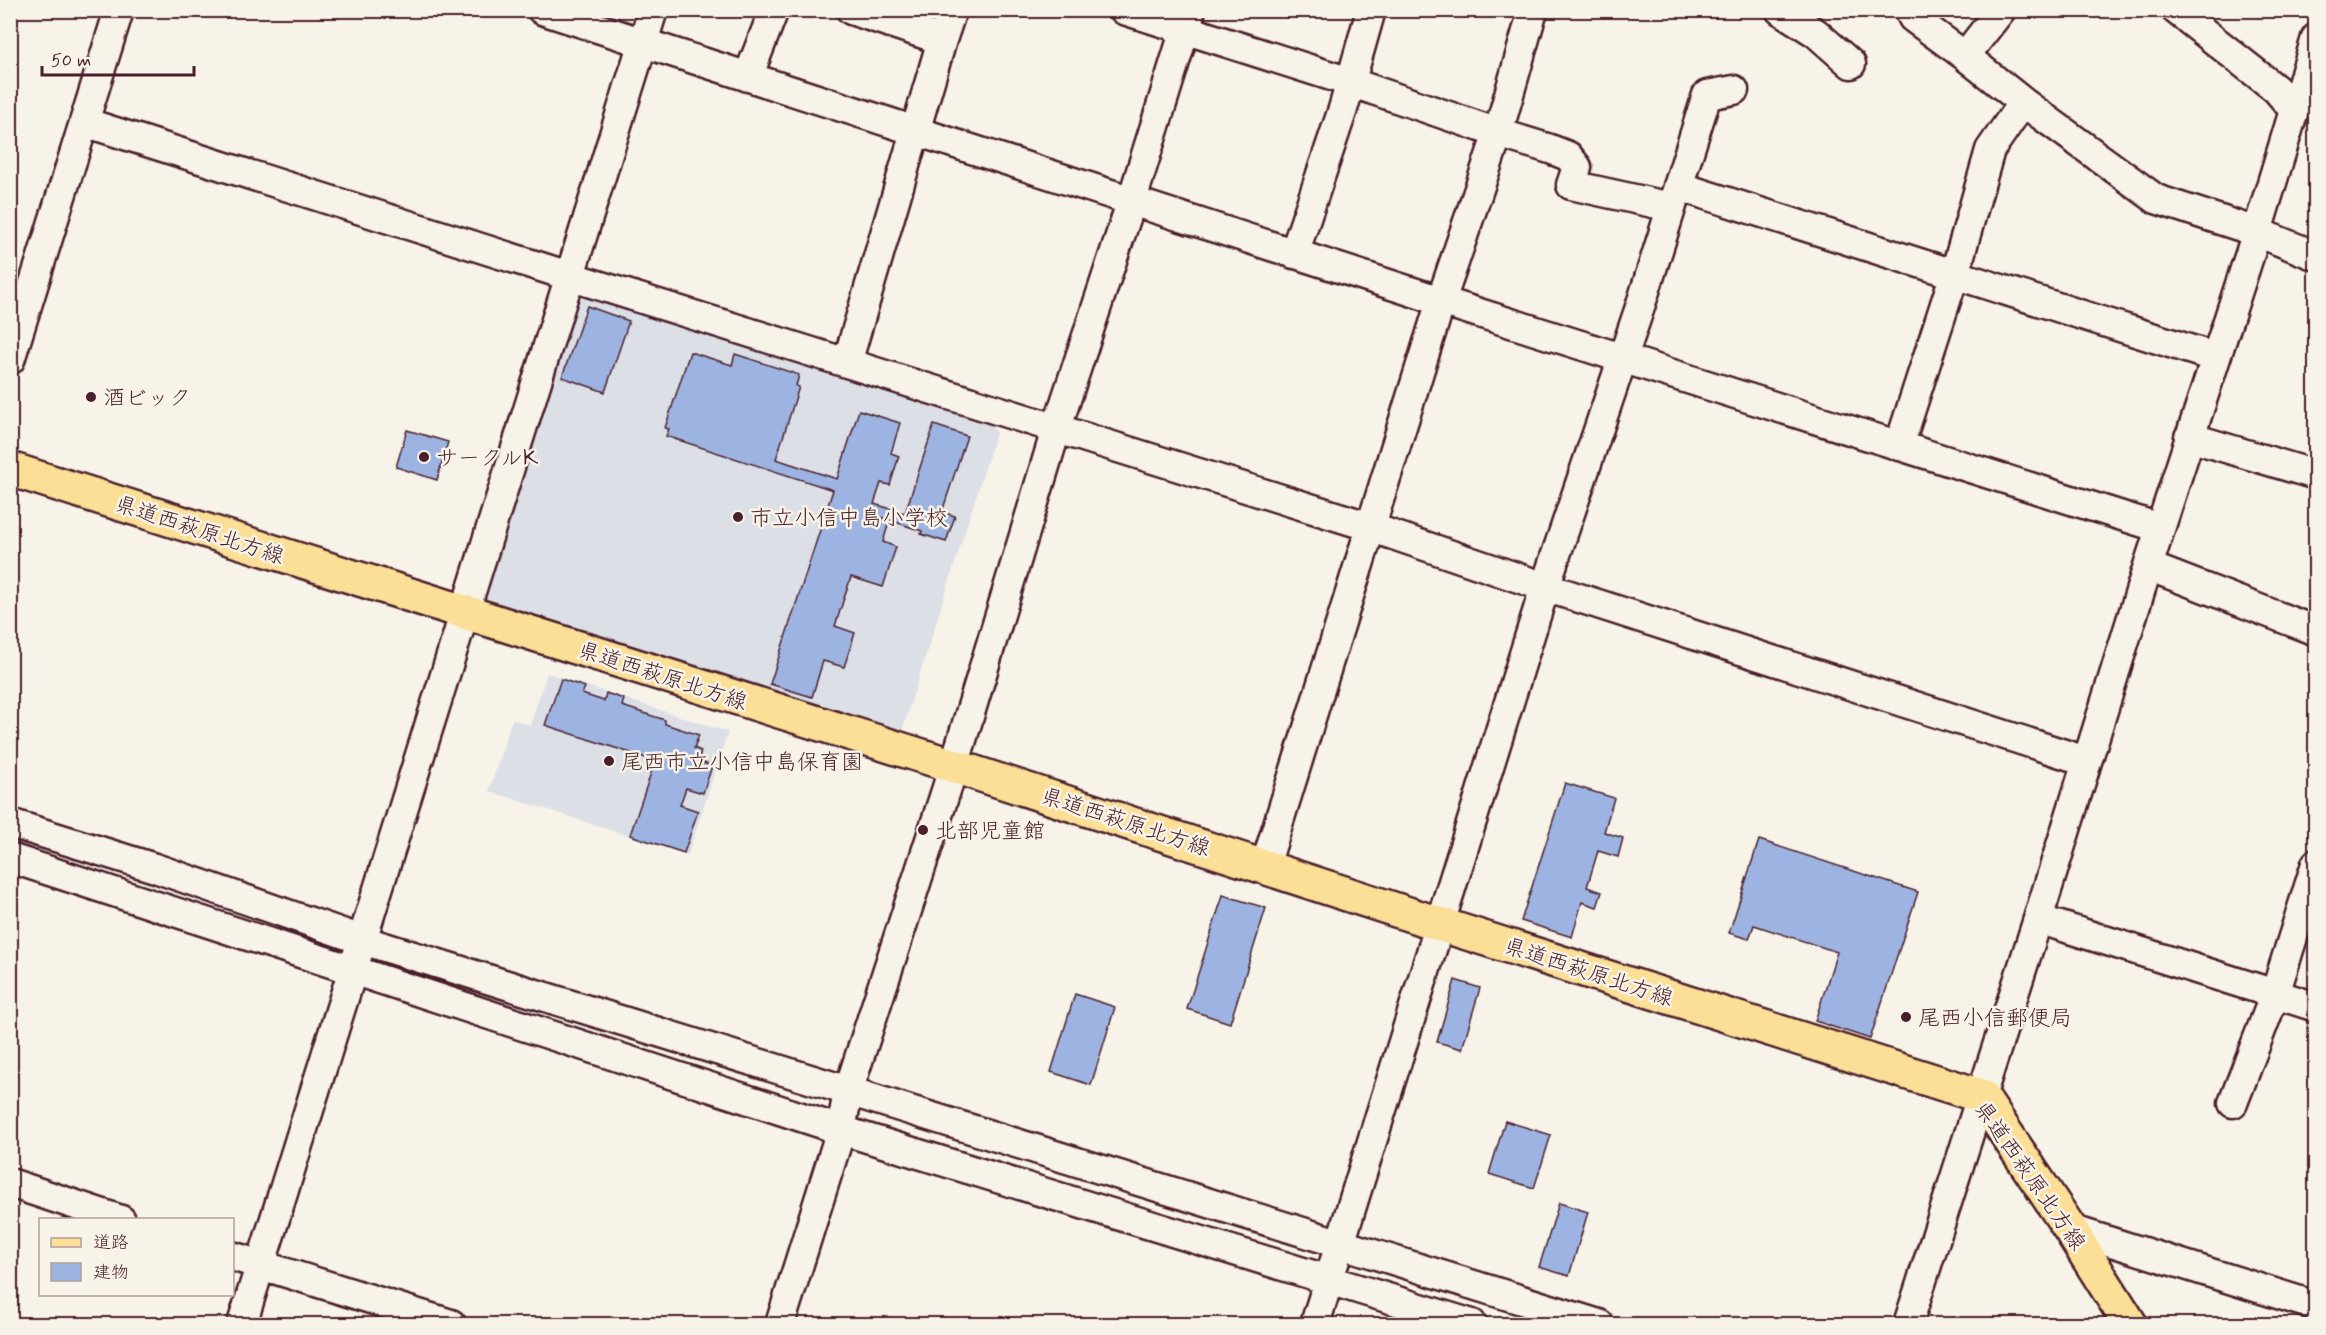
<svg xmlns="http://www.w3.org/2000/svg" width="2326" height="1335" font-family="Mynerve,'Klee One',sans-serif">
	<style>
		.built { fill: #dce0e6 }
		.building { fill: #9db4e2; stroke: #4a1f2b; stroke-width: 1.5 }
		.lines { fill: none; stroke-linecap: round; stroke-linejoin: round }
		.minor-casing { stroke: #4a1f2b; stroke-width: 33 }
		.major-casing { stroke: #4a1f2b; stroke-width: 38 }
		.minor { stroke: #f7f3e8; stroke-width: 28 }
		.major { stroke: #fbdf96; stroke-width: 33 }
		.poi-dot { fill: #4a1f2b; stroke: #f7f3e8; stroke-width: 2 }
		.labels { text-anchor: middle; stroke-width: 5; stroke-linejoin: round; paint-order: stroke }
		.poi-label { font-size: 22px; fill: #4a1f2b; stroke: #f7f3e8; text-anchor: start }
		.street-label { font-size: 22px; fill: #4a1f2b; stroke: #f7f3e8 }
	</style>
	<rect width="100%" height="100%" fill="#f7f3e8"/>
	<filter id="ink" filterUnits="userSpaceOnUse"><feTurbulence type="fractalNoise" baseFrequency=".0167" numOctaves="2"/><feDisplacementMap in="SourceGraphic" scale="12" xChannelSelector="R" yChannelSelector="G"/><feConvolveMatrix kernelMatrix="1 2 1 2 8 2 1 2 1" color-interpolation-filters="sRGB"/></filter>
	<g filter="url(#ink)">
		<path class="built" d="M577,288L989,421L996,433L901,734L481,601Z
			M547,673L728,732L688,855L489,791L512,719L530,725Z"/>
		<path class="building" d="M587,306L629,321L605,392L562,377Z
			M690,352L732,365L735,354L799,375L796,386L799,387L776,459L837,479L859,410L900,423L891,453L899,456L890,485L881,483L874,504L905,513L934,425L967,436L942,512L955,516L946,542L921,534L922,531L871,514L870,516L889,522L883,542L896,547L883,587L851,577L835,626L855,633L844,667L823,661L812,697L770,684L833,490L666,436L669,429L665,428Z
			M407,430L448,442L437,480L396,467Z
			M561,679L585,687L582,694L604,701L606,693L624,699L622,706L665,720V724L699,735L694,748L701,751L698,761L712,766L703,793L686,788L680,805L698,811L684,853L630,835L655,761L545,725Z
			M1565,783L1614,798L1604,832L1623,838L1618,857L1598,851L1587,887L1602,892L1597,907L1582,902L1572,937L1521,921Z
			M1759,840L1918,892L1870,1039L1815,1021L1837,952L1754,925L1749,939L1729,933Z
			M1223,895L1266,908L1230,1023L1187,1009Z
			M1455,980L1480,988L1462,1049L1437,1042Z
			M1075,994L1115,1007L1091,1085L1051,1072Z
			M1505,1121L1551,1135L1534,1188L1489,1174Z
			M1559,1203L1588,1212L1569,1276L1539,1267Z"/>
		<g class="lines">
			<defs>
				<path id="minor" d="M542,10L1441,301L2160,528
					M851,10L942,40
					M1124,10L1350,82L1498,133L1550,149L1568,156L1577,167L1571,185L1671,207
					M1780,10L1816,33L1851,64
					M1909,10L1913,18L1965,56L2023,102L2156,199L2257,232L2316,256
					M2176,10L2276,89L2293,109
					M1965,56L2001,10
					M748,77L774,10
					M84,122L569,276L1358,523L1545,587L2086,761
					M1678,186L2214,357
					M1294,254L1343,109L1371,10
					M10,360L119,10
					M847,363L942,40L952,10
					M2189,437L2316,475
					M1899,446L1955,273L1990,150L2023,102
					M2148,566L2316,631
					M10,823L155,868L362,940L1599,1324
					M10,858L841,1130L1472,1324
					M1265,866L1441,301L1498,133L1533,10
					M2038,919L2316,1007
					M2233,1103L2275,994L2316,864
					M10,1183L121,1220
					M2070,1229L2316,1306
					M232,1256L451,1324
					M242,1324L653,10
					M780,1324L841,1130L848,1092L954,766L1056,430L1132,200L1191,10
					M1315,1324L1545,587L1640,307L1707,95L1734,90
					M1908,1324L2038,919L2148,566L2257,232L2316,38"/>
				<path id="major" d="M10,469L954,766L1439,924L1981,1096L2070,1229L2130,1324"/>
			</defs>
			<use href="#minor" class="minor-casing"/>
			<use href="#major" class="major-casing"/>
			<use href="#minor" class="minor"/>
			<use href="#major" class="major"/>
		</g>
	</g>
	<g class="poi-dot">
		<circle cx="91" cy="397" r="6"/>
		<circle cx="424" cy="457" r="6"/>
		<circle cx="738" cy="517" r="6"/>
		<circle cx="609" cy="761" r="6"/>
		<circle cx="923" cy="830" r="6"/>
		<circle cx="1906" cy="1017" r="6"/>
	</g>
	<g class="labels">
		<g class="poi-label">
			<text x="103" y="405">酒ビック</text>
			<text x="436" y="465">サークルK</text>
			<text x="750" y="525">市立小信中島小学校</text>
			<text x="621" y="769">尾西市立小信中島保育園</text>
			<text x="935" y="838">北部児童館</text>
			<text x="1918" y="1025">尾西小信郵便局</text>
		</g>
		<g class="street-label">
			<text transform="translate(200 529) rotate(18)" y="8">県道西萩原北方線</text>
			<text transform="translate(663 675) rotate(18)" y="8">県道西萩原北方線</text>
			<text transform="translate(1126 821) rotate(18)" y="8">県道西萩原北方線</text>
			<text transform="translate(1589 971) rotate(18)" y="8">県道西萩原北方線</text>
			<text transform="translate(2031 1175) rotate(55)" y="8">県道西萩原北方線</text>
		</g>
	</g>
	<rect width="2326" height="1335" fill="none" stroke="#f7f3e8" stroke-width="36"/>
	<rect x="18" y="18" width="2290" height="1299" fill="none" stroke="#4a1f2b" stroke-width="2" filter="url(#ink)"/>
	<rect x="39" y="1218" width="195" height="78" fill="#f7f3e8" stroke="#b29e9c" stroke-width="1.5"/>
	<rect x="51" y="1238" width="30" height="9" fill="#fbdf96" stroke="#b29e9c" stroke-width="1.5"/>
	<text x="93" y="1248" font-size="18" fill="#4a1f2b">道路</text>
	<rect x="51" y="1263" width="30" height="18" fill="#9db4e2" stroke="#b29e9c" stroke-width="1.5"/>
	<text x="93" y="1278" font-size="18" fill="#4a1f2b">建物</text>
	<path d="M42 66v9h152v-9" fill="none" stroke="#4a1f2b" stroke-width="3"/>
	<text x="51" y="66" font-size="18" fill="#4a1f2b" stroke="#f7f3e8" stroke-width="4.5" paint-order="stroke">50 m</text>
</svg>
